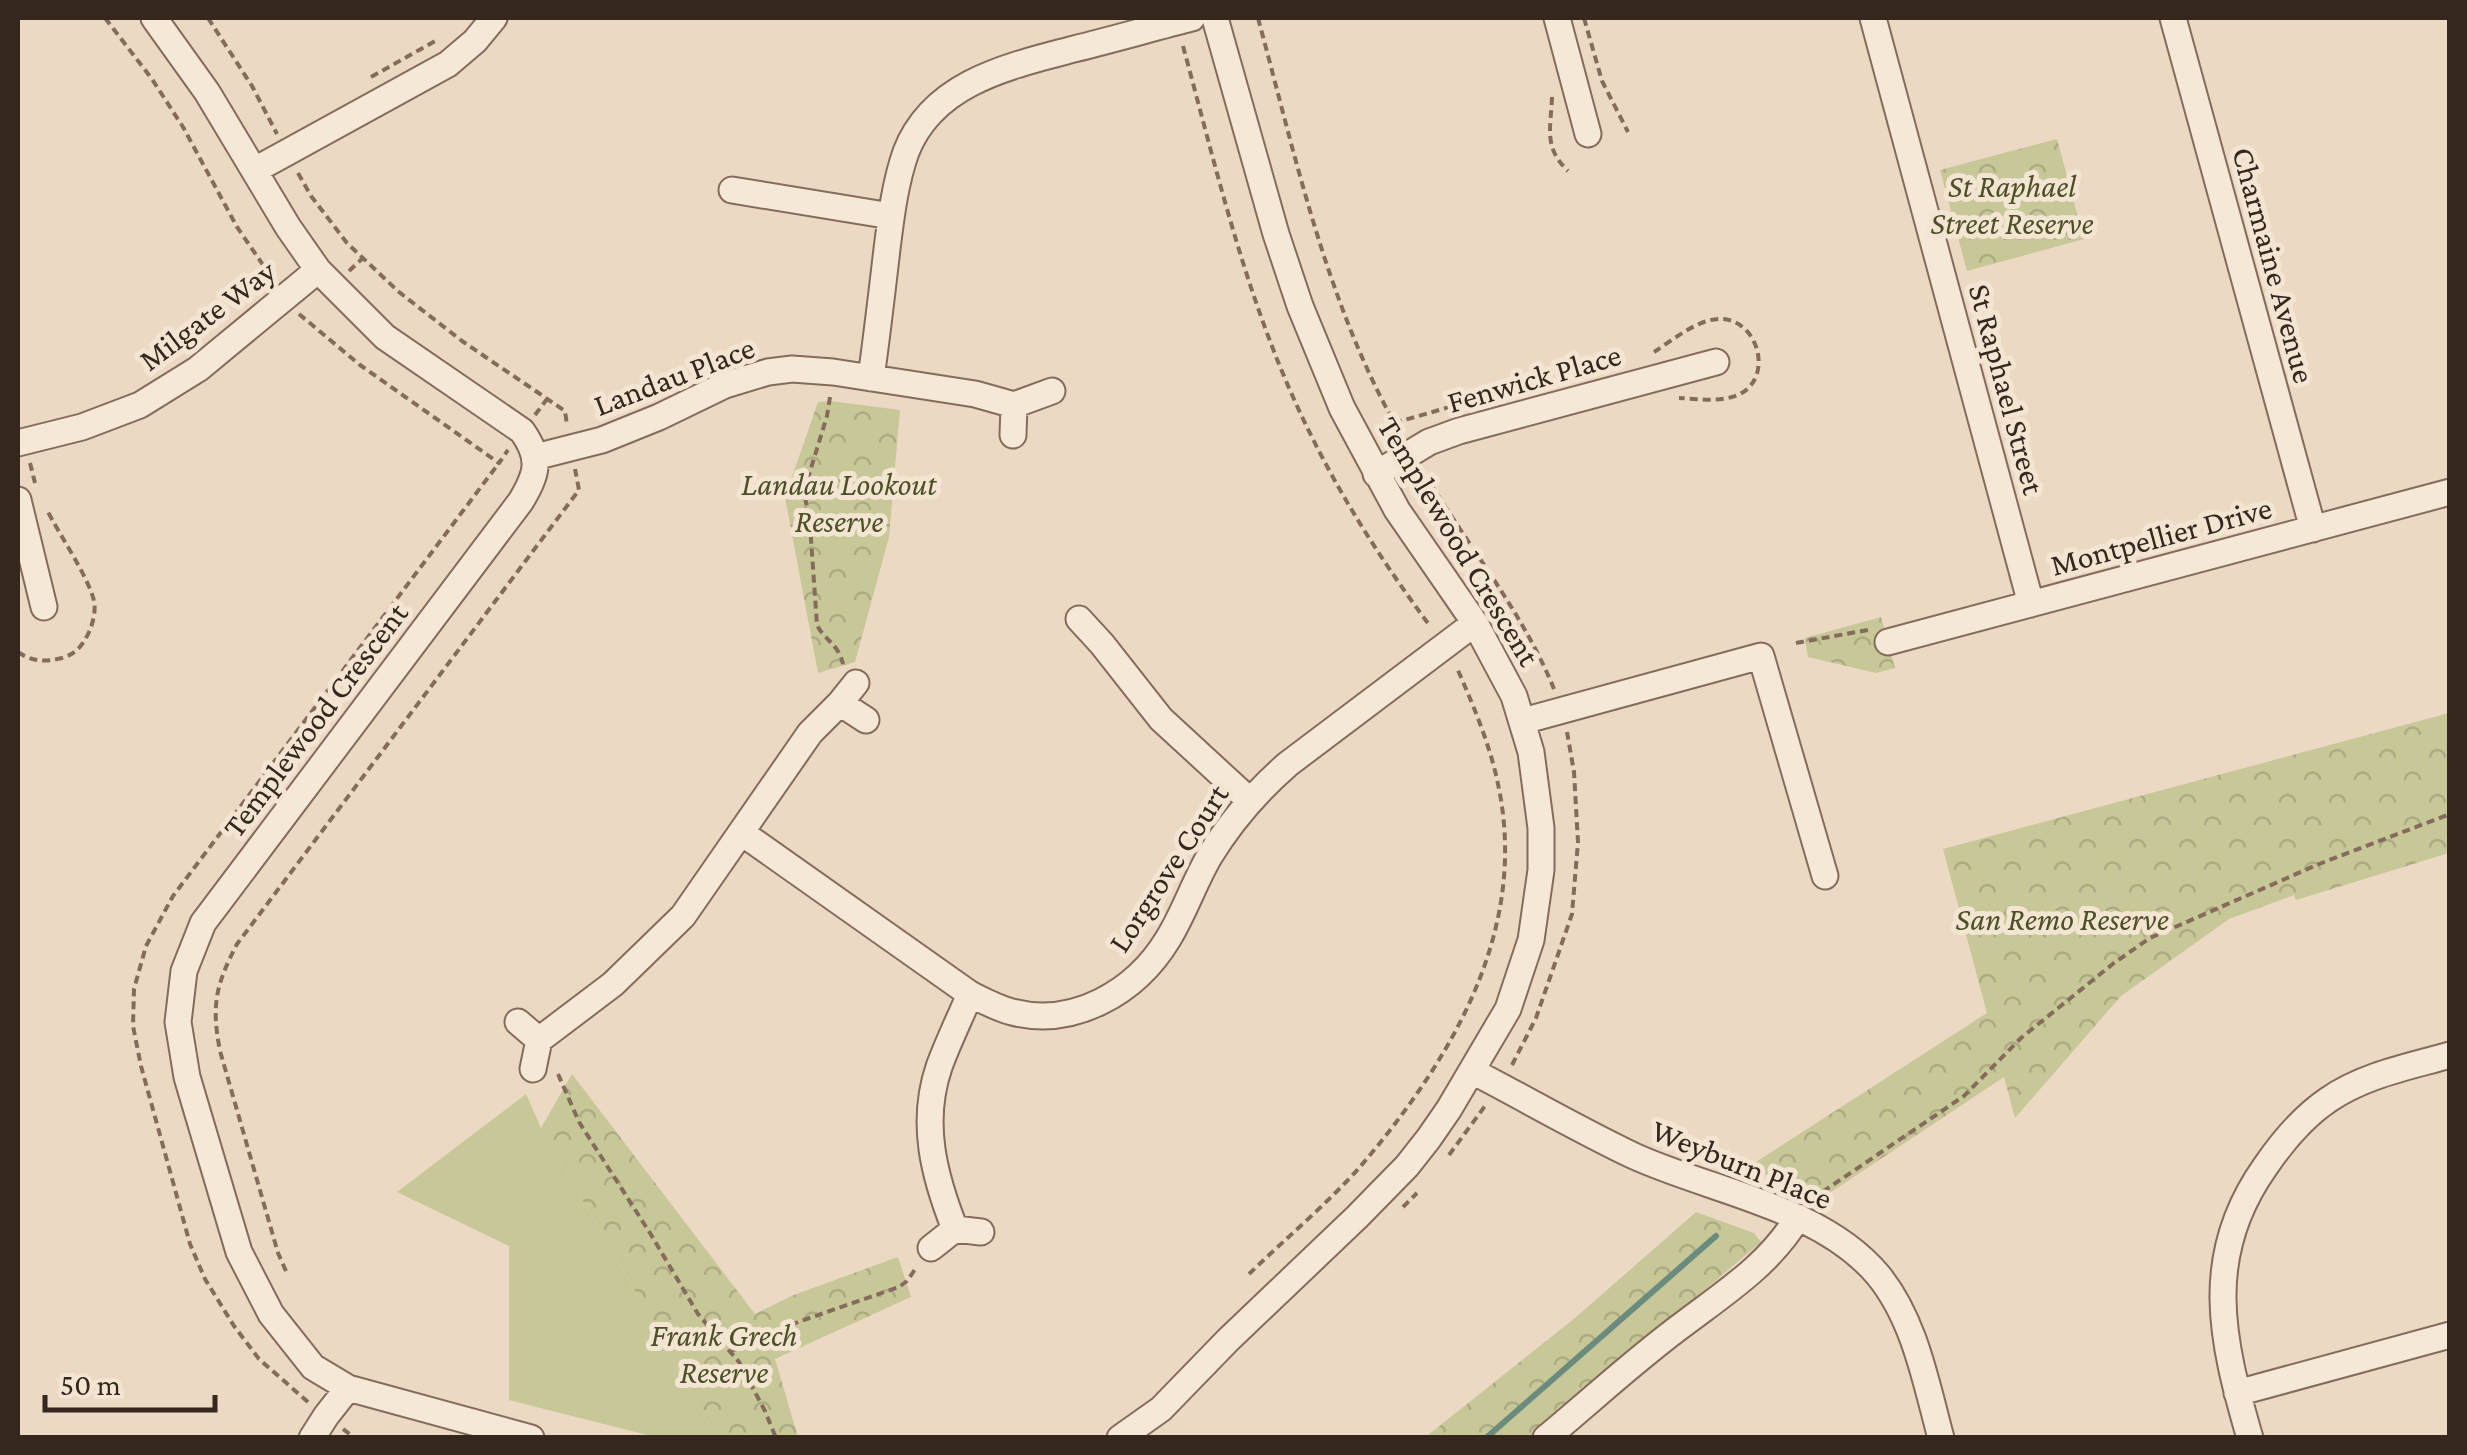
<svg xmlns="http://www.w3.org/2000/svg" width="2467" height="1455" font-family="'Crimson Pro',serif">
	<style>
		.green { fill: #c8c798 }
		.park { fill: url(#park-crowns) }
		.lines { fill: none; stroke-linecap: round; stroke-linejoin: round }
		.stream { stroke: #6c8b7f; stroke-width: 6 }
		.minor-casing { stroke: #846b5b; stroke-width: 29 }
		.path { stroke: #846b5b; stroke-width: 4; stroke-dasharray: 8 5; stroke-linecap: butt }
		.minor { stroke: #f6e8d6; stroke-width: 25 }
		.labels { text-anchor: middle; stroke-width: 10; stroke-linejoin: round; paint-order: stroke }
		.park-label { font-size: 32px; font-style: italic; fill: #4b5026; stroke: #f3e5d2 }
		.street-label { font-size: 32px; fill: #35261e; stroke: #f3e5d2 }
	</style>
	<defs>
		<pattern id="park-crowns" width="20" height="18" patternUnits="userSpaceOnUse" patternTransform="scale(2.5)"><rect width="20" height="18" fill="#c8c798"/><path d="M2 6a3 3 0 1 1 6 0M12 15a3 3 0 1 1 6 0" fill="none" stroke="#acab83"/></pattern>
	</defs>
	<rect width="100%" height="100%" fill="#ebd9c3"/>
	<path class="green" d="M526,1094L541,1128L627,1277L716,1437H655L509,1400V1246L397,1192Z"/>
	<path class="park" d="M2057,139L2084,239L1967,271L1940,170Z
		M830,401L900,410L889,537L855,662L818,673L785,497L818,402Z
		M1881,617L1895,668L1876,673L1808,657L1805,638Z
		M2449,713V853L2296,900L2294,895L2229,919L2121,996L2015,1118L2004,1077L1822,1198L1748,1167L1987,1013L1943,849Z
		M572,1074L755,1314L791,1296L898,1257L911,1297L775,1359L798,1437H716L627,1277L541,1128Z
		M1696,1212L1754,1233L1761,1242L1533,1437L1430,1438L1428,1435L1575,1318Z"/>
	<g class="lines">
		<path class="stream" d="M1486,1438L1716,1236"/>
		<defs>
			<path id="minor" d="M154,18L207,92L288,227L318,270L385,337L522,431C542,459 537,474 521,501L203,923L184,971L178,1022L187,1077L239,1252L271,1314L313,1367L348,1388L531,1438
				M1557,18L1588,134
				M1873,18L2031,604
				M2173,18L2313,529
				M255,170L448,64L475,41L494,18
				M732,190L891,216
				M871,378C877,335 882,292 887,249C891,217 895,183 906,152C933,82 1010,66 1074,49C1114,39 1153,28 1192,18
				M1013,435L1014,405
				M18,443L82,427L140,405L198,369L318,270
				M535,457L602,440L659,417L725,385L768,372L792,369L833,372L975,394L1014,405L1052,391
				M1376,474L1429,442L1459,431L1716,362
				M18,500L44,607
				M1079,619L1102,644L1161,719L1249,800
				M1888,642L2450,492
				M840,703L866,720
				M1523,721L1761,656L1825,876
				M742,833L970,994C984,1001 997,1008 1012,1012C1074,1028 1136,992 1168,939C1184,913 1194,883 1209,857C1231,821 1257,791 1288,764L1475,623
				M518,1022L539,1040
				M533,1069L539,1040L613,984L683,916L810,733L840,703L856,683
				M1472,1071C1526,1099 1579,1130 1634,1156C1713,1192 1821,1207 1878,1275C1915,1320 1926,1383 1941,1438
				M955,1229C934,1176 920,1123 939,1067C948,1042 960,1018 970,994
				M931,1248L955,1229L981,1232
				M2237,1393L2450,1335
				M312,1438L326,1416L348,1388
				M1120,1438L1161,1409L1228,1340L1357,1217L1407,1166L1429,1138L1449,1109L1508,1009L1531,940L1541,870V828L1531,752L1514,696L1475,623L1397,510L1342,408L1300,306L1276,234L1215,18
				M1546,1438C1592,1400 1637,1358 1685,1323C1726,1292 1771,1263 1798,1217
				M2250,1438C2221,1339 2202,1256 2265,1167C2282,1142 2303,1117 2328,1100C2364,1075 2408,1067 2450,1055"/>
		</defs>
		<use href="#minor" class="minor-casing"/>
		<path class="path" d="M105,18L152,79L183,127L237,227L272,278
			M208,18L252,86L277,134
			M1258,18C1296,158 1327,306 1400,433
			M1584,18L1602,81L1628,132
			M1183,46C1215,164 1243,285 1293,397C1330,480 1375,552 1430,626
			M371,77L437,40
			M1552,97C1551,128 1543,147 1568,171
			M298,173L311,196L347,243L399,292L462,341L565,411L567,425
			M349,271L363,258
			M299,314L360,365L499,463L508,450
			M1654,352C1673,340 1700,317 1723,319C1759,322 1773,377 1740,394C1721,403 1699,399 1679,398
			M173,354L198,335
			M830,397L827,416L804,491L810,525L817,625C825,641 838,643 843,664
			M535,415L547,399
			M1394,423L1495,394
			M30,463L35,483
			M1423,471C1466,544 1522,610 1554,689
			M1796,643L1868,630
			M18,652C32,662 46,662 62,658C76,654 83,645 89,632C93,623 96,611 94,601C89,578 59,534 47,510
			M1512,1065L1536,1018L1572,914L1578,842L1574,772L1567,732
			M558,1074L579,1122L650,1233L698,1314L739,1362L765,1411L776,1438
			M1449,1155L1485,1106
			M1812,1199L1964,1096L2021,1038L2114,963L2150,938L2319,864L2450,814
			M1403,1207L1417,1193
			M286,1271L278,1253L220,1051C211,1004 216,985 237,944L579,490L575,469
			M1249,1274C1284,1240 1327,1204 1359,1168C1449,1063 1528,934 1499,789C1491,747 1474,707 1457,668
			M731,1351L798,1322L899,1287L907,1281L916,1268
			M308,1402L259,1359L234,1326L205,1279L190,1244L141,1066L133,1026L134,989L146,946L173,896L499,463
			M343,1429L355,1438"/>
		<use href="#minor" class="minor"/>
	</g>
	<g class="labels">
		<g class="park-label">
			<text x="2012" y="197">St Raphael<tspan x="2012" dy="37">Street Reserve</tspan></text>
			<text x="839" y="495">Landau Lookout<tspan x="839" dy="37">Reserve</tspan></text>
			<text x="2062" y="930">San Remo Reserve</text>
			<text x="724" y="1346">Frank Grech<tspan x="724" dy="37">Reserve</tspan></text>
		</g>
		<g class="street-label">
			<text transform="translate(2274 265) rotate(75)" y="11">Charmaine Avenue</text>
			<text transform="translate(207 315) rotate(-37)" y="11">Milgate Way</text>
			<text transform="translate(674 376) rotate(-21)" y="11">Landau Place</text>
			<text transform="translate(1534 378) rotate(-16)" y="11">Fenwick Place</text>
			<text transform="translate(2007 389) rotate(75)" y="11">St Raphael Street</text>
			<text transform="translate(2161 536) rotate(-15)" y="11">Montpellier Drive</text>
			<text transform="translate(1459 541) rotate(59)" y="11">Templewood Crescent</text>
			<text transform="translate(315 720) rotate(-53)" y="11">Templewood Crescent</text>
			<text transform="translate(1168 868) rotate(-57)" y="11">Lorgrove Court</text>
			<text transform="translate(1742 1164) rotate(22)" y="11">Weyburn Place</text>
		</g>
	</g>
	<rect width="2467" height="1455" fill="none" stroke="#35261e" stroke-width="40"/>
	<path d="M45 1395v15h170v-15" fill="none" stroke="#35261e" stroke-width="5"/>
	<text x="60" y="1395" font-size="30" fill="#35261e" stroke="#f3e5d2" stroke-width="8" paint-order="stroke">50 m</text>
</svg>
